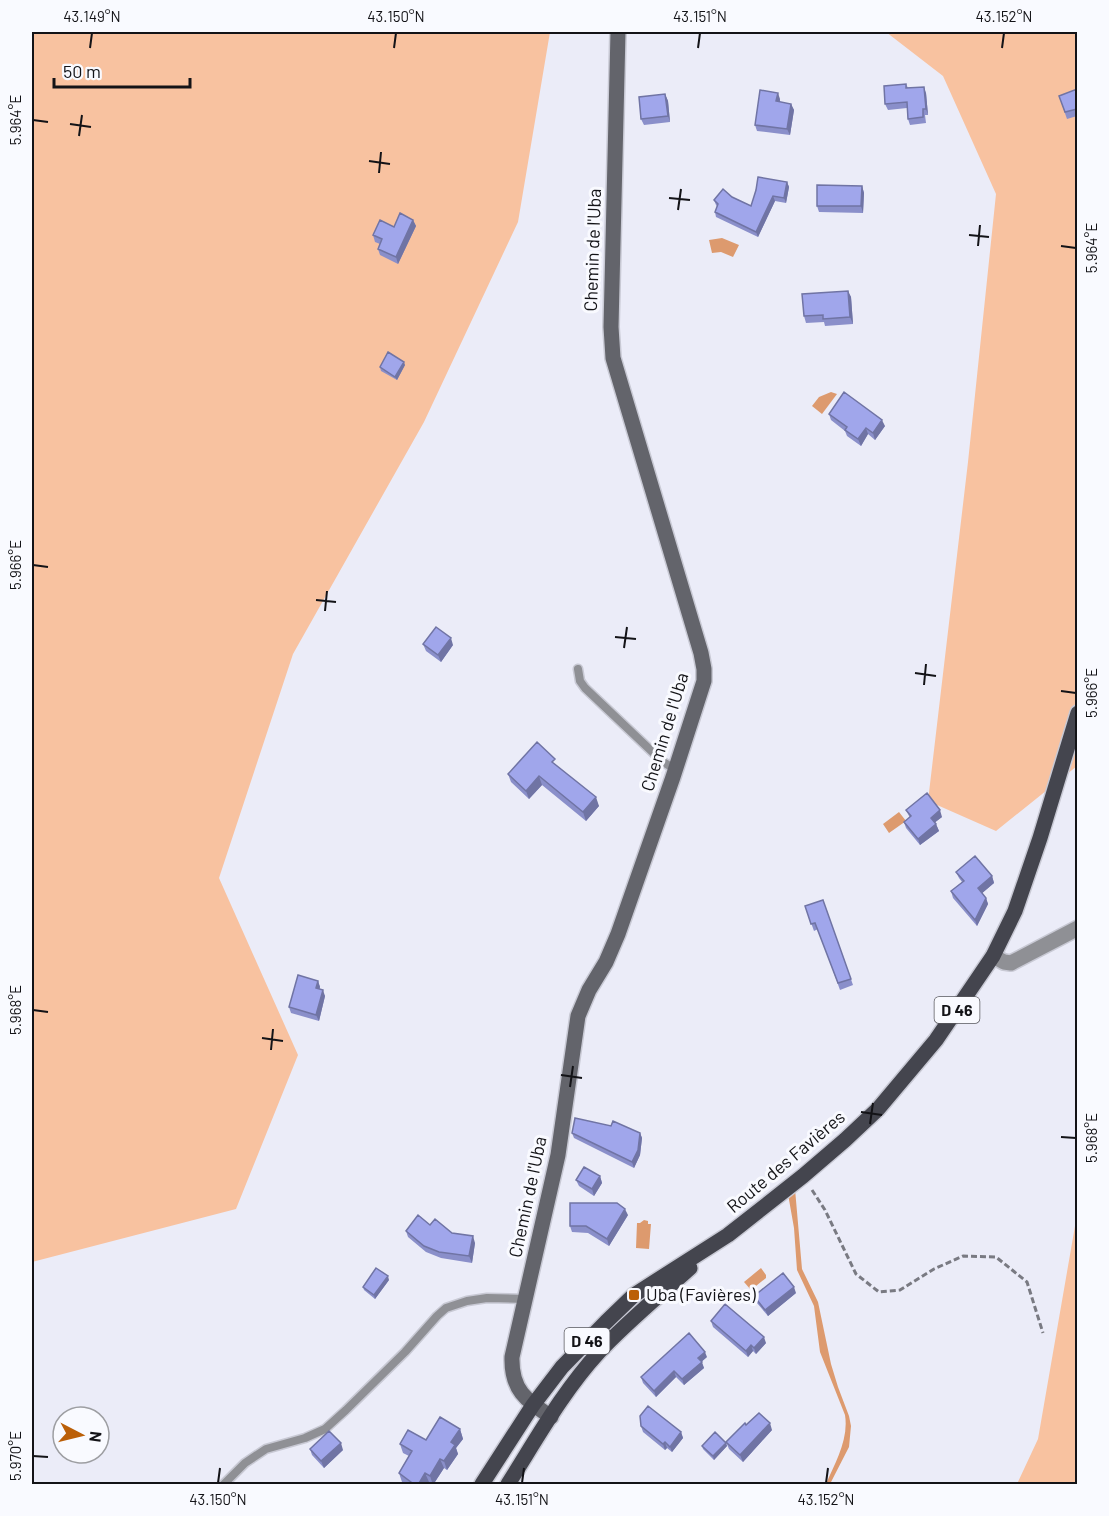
<svg xmlns="http://www.w3.org/2000/svg" width="1109" height="1516" font-family="Barlow,sans-serif">
	<style>
		.green { fill: #f8c2a0 }
		.water { fill: #dd9a6e }
		.lines { fill: none; stroke-linecap: round; stroke-linejoin: round }
		.lane-casing { stroke: #c8c9d4; stroke-width: 11 }
		.street-casing { stroke: #c8c9d4; stroke-width: 18 }
		.secondary-casing { stroke: #c8c9d4; stroke-width: 18 }
		.primary-casing { stroke: #c8c9d4; stroke-width: 18 }
		.path { stroke: #797a82; stroke-width: 3; stroke-dasharray: 6 3; stroke-linecap: butt }
		.lane { stroke: #8f9095; stroke-width: 8 }
		.street { stroke: #8f9095; stroke-width: 15 }
		.secondary { stroke: #63646b; stroke-width: 15 }
		.primary { stroke: #44454e; stroke-width: 15 }
		.wall { fill: #8a8fca }
		.shaded-wall { fill: #7074a4 }
		.building { fill: #a0a6eb; stroke: #7074a4; stroke-width: 1.5 }
		.ticks { fill: none; stroke: #131317; stroke-width: 2 }
		.poi-dot { fill: #bb5f08; stroke: #f9faff; stroke-width: 2 }
		.labels { text-anchor: middle; stroke-width: 6; stroke-linejoin: round; paint-order: stroke }
		.shield { fill: #f9faff; stroke: #58585d; stroke-width: 1.5 }
		.shield-label { font-size: 16px; font-weight: bold; fill: #131317 }
		.street-label { font-size: 18px; fill: #131317; stroke: #f9faff }
		.poi-label { font-size: 18px; fill: #131317; stroke: #f9faff; text-anchor: start }
		.neatline { fill: none; stroke: #131317; stroke-width: 2 }
		.ticks-label { font-size: 15px; text-anchor: middle; fill: #131317 }
	</style>
	<rect width="100%" height="100%" fill="#ebecf8"/>
	<path class="green" d="M32,32H550L518,222L424,422L293,654L219,878L298,1055L236,1209L32,1262Z
		M886,32H1077V766L996,831L928,801L968,462L996,194L943,76Z
		M1077,1222V1484H1017L1038,1439L1075,1226Z"/>
	<path class="water" d="M722,238L739,245L733,257L721,252L712,253L709,240Z
		M831,392L837,394L822,414L812,406L819,397Z
		M899,812L906,821L889,833L883,824Z
		M795,1189L802,1269L818,1302L831,1364L838,1387L849,1416L851,1426L849,1447L830,1484H826C835,1463 849,1439 845,1415L820,1352L814,1306L797,1270L794,1228L788,1194Z
		M644,1220L648,1221V1224H651L649,1249L636,1248L637,1223H640Z
		M761,1268L766,1275V1278L751,1290L744,1282Z"/>
	<g class="lines">
		<defs>
			<path id="lane" d="M578,669L580,681L585,688L663,762L675,769
				M224,1484L245,1463L266,1449L305,1438L325,1429L346,1410L405,1352L437,1316L446,1308L467,1301L487,1298L526,1299"/>
			<path id="street" d="M993,956L1004,962L1011,963L1078,928"/>
			<path id="secondary" d="M551,1417C526,1400 511,1390 512,1357L558,1155L578,1016L589,990L606,962L618,934L673,777L704,681V669L701,653L613,358L611,327L618,32"/>
			<path id="primary" d="M482,1484L533,1405L562,1367L606,1322L634,1295L728,1235L803,1176L845,1140L878,1109L936,1040L993,956L1015,911L1040,838L1078,713
				M508,1484C536,1440 563,1391 599,1352C627,1322 659,1296 690,1268"/>
		</defs>
		<use href="#lane" class="lane-casing"/>
		<use href="#street" class="street-casing"/>
		<use href="#secondary" class="secondary-casing"/>
		<use href="#primary" class="primary-casing"/>
		<path class="path" d="M812,1190L825,1210L856,1274L879,1292L900,1290L934,1269L963,1256L996,1257L1027,1282L1043,1333"/>
		<use href="#lane" class="lane"/>
		<use href="#street" class="street"/>
		<use href="#secondary" class="secondary"/>
		<use href="#primary" class="primary"/>
	</g>
	<path class="wall" d="M906,84L908,88L926,93L928,115H925L926,123L910,125L908,119L907,108L888,110L885,104Z
		M1077,89V116L1067,119L1059,96Z
		M665,94L668,101L670,122L644,125L641,119Z
		M780,99V102L791,104L794,110L790,135L757,131L755,125Z
		M787,182L789,187L786,203L775,201L758,237L716,217L715,212L717,206L716,205L714,200L732,197L751,206Z
		M862,186L864,193L863,213L819,212L817,206Z
		M413,220L416,226L398,264L380,255L378,249L380,244L375,242L373,235Z
		M848,291L851,297L853,324L825,326L824,322L806,323L804,316Z
		M405,365L397,380L381,371L380,367Z
		M829,414L885,426L875,440L868,434L861,446L847,436L845,431L831,420Z
		M423,644L453,645L441,662L426,651Z
		M557,766L599,806L586,821L542,785L529,799L511,782L508,774Z
		M906,810L942,817L935,822L939,831L920,845L906,828L904,822L910,818Z
		M956,872L992,876L994,883L982,893L986,898L988,904L977,926L953,898L951,891L962,882L959,878Z
		M823,900L853,985L840,990L818,929L814,931L805,906Z
		M318,981L320,987L319,989L325,996L319,1021L291,1013L289,1007Z
		M572,1133H640L642,1138L640,1155L634,1168L574,1138Z
		M600,1176L602,1183L594,1196L579,1186L576,1180Z
		M628,1215L609,1246L588,1233L572,1232L570,1226Z
		M430,1225L475,1243L472,1263L441,1258L426,1252L408,1237L406,1231Z
		M389,1280L375,1299L364,1290L363,1287Z
		M796,1293L768,1316L757,1303L754,1296Z
		M711,1321L766,1343L756,1354L753,1351L748,1357L713,1327Z
		M707,1357L701,1362L704,1368L684,1385L676,1377L656,1397L643,1383L641,1377Z
		M746,1425L772,1430L743,1462L729,1449L726,1442Z
		M641,1426L681,1432L683,1438L672,1452L667,1448L665,1450L643,1432Z
		M460,1429L463,1439L456,1448L458,1454L447,1470L444,1468L433,1485L429,1482L427,1485H406L402,1482L399,1473L409,1456L403,1453L400,1444L426,1440Z
		M726,1443L727,1446L714,1460L703,1449L702,1446Z
		M310,1449L343,1450L324,1468L312,1455Z"/>
	<path class="shaded-wall" d="M924,87L926,93L928,115L926,109Z
		M778,93L780,99L779,108L776,101Z
		M665,94L668,101L670,122L668,116Z
		M791,104L794,110L790,135L787,129Z
		M787,182L789,187L786,203L784,198Z
		M862,186L864,193L863,213L861,206Z
		M773,196L775,201L758,237L756,232Z
		M413,220L416,226L398,264L396,257Z
		M848,291L851,297L853,324L850,317Z
		M404,362L405,365L397,380L395,377Z
		M882,420L885,426L875,440L873,433Z
		M866,428L868,434L861,446L858,439Z
		M451,638L453,645L441,662L438,655Z
		M539,776L542,785L529,799L526,791Z
		M596,797L599,806L586,821L583,812Z
		M940,810L942,817L933,824L931,818Z
		M936,824L939,831L920,845L918,839Z
		M992,876L994,883L980,895L978,888Z
		M986,898L988,904L977,926L975,920Z
		M318,981L320,987L318,994L316,988Z
		M323,990L325,996L319,1021L316,1015Z
		M640,1133L642,1138L640,1155L634,1168L632,1162Z
		M600,1176L602,1183L594,1196L592,1189Z
		M625,1209L628,1215L609,1246L607,1239Z
		M473,1236L475,1243L472,1263L469,1256Z
		M388,1276L389,1280L375,1299L374,1295Z
		M794,1287L796,1293L768,1316L765,1310Z
		M764,1337L766,1343L756,1354L754,1348Z
		M751,1345L753,1351L748,1357L746,1351Z
		M705,1352L707,1357L700,1363L698,1358Z
		M702,1362L704,1368L684,1385L682,1379Z
		M674,1371L676,1377L656,1397L654,1391Z
		M770,1423L772,1430L743,1462L740,1455Z
		M460,1429L463,1439L456,1448L458,1454L447,1470L444,1461L451,1442Z
		M681,1432L683,1438L672,1452L670,1447Z
		M665,1442L667,1448L665,1450L663,1444Z
		M341,1443L343,1450L324,1468L321,1461Z
		M726,1443L727,1446L714,1460L713,1456Z
		M440,1459L444,1468L433,1485L430,1476Z
		M425,1473L429,1482L427,1485H418Z"/>
	<path class="building" d="M906,84V88L924,87L926,109H923V117L908,119L907,102L885,104L884,86Z
		M1077,89V109L1065,112L1059,96Z
		M760,90L778,93L776,101L791,104L787,129L755,125Z
		M665,94L668,116L641,119L639,97Z
		M758,177L787,182L784,198L773,196L756,232L715,212L718,204L714,200L723,189L732,197L751,206L756,190Z
		M817,185L862,186L861,206H817Z
		M400,213L413,220L396,257L378,249L382,239L373,235L380,220L394,227Z
		M848,291L850,317L823,319V315L804,316L802,294Z
		M388,352L404,362L395,377L380,367Z
		M844,392L882,420L873,433L866,428L858,439L845,430L847,427L829,414Z
		M436,627L451,638L438,655L423,644Z
		M537,742L555,759L552,762L596,797L583,812L539,776L526,791L508,774Z
		M927,793L940,810L931,818L936,824L918,839L904,822L911,816L906,810Z
		M975,856L992,876L978,888L986,898L975,920L951,891L964,881L956,872Z
		M823,900L851,979L838,983L815,923L811,924L805,906Z
		M298,975L318,981L316,988L323,990L316,1015L289,1007Z
		M575,1118L611,1126L613,1121L640,1133L638,1150L632,1162L572,1133Z
		M584,1167L600,1176L592,1189L576,1180Z
		M570,1203H617L625,1209L607,1239L586,1226H570Z
		M418,1215L430,1225L435,1219L452,1233L473,1236L469,1256L439,1252L424,1246L406,1231Z
		M376,1268L388,1276L374,1295L363,1287Z
		M783,1273L794,1287L765,1310L754,1296Z
		M725,1304L764,1337L754,1348L751,1345L746,1351L711,1321Z
		M689,1333L705,1352L698,1358L702,1362L682,1379L674,1371L654,1391L641,1377Z
		M648,1406L681,1432L670,1447L665,1442L663,1444L641,1426L640,1416Z
		M759,1413L770,1423L740,1455L726,1442L745,1423L746,1425Z
		M440,1417L460,1429L451,1442L455,1445L444,1461L440,1459L430,1476L425,1473L418,1485H415L399,1473L412,1451L400,1444L408,1430L426,1440Z
		M329,1431L341,1443L321,1461L310,1449Z
		M715,1432L726,1443L713,1456L702,1446Z"/>
	<path class="ticks" d="M90,48L92,33M394,48L396,33M698,48L700,33M1002,48L1004,33M33,120L48,122M70,124L91,127M79,136L82,115M369,161L390,164M379,173L381,152M669,198L690,200M678,210L681,189M969,235L989,237M978,246L980,225M1061,246L1076,248M33,565L48,567M316,600L336,602M325,611L327,591M615,637L636,639M624,648L627,627M915,673L936,676M924,685L926,664M1061,691L1076,693M33,1010L48,1012M262,1038L283,1041M271,1050L273,1029M561,1075L582,1078M570,1087L573,1066M861,1112L882,1115M870,1124L873,1103M1061,1137L1076,1138M33,1456L48,1457M218,1483L220,1468M522,1483L524,1468M826,1483L828,1468"/>
	<rect class="poi-dot" x="628" y="1289" width="12" height="12" rx="3"/>
	<g class="labels">
		<g class="shield">
			<rect x="934.5" y="997" width="45" height="26" rx="4.5"/>
			<rect x="564.5" y="1328" width="45" height="26" rx="4.5"/>
		</g>
		<g class="shield-label">
			<text x="957" y="1016">D 46</text>
			<text x="587" y="1347">D 46</text>
		</g>
		<g class="street-label">
			<text transform="translate(593 250) rotate(-88)" y="6">Chemin de l'Uba</text>
			<text transform="translate(665 732) rotate(-73)" y="6">Chemin de l'Uba</text>
			<text transform="translate(786 1162) rotate(-40)" y="6">Route des Favières</text>
			<text transform="translate(528 1197) rotate(-78)" y="6">Chemin de l'Uba</text>
		</g>
		<g class="poi-label">
			<text x="646" y="1301">Uba (Favières)</text>
		</g>
	</g>
	<rect width="1109" height="1516" fill="none" stroke="#f9faff" stroke-width="66"/>
	<g transform="translate(81 1435) rotate(97)"><circle r="28" fill="#f9faff" stroke="#9d9ea2" stroke-width="1.5"/>
	<path d="M0-4.5L10 22L0 15L-10 22Z" fill="#bb5f08"/>
	<text y="-9" font-size="16" font-weight="bold" text-anchor="middle" fill="#131317">N</text>
	</g>
	<path d="M54 78v9h136v-9" fill="none" stroke="#131317" stroke-width="3"/>
	<text x="63" y="78" font-size="18" fill="#131317" stroke="#f9faff" stroke-width="4.5" paint-order="stroke">50 m</text>
	<rect x="33" y="33" width="1043" height="1450" class="neatline"/>
	<g class="ticks-label">
		<text x="92" y="22">43.149°N</text>
		<text x="396" y="22">43.150°N</text>
		<text x="700" y="22">43.151°N</text>
		<text x="1004" y="22">43.152°N</text>
		<text transform="translate(16 120) rotate(-90)" y="5">5.964°E</text>
		<text transform="translate(1092 248) rotate(-90)" y="5">5.964°E</text>
		<text transform="translate(16 565) rotate(-90)" y="5">5.966°E</text>
		<text transform="translate(1092 693) rotate(-90)" y="5">5.966°E</text>
		<text transform="translate(16 1010) rotate(-90)" y="5">5.968°E</text>
		<text transform="translate(1092 1138) rotate(-90)" y="5">5.968°E</text>
		<text transform="translate(16 1456) rotate(-90)" y="5">5.970°E</text>
		<text x="218" y="1505">43.150°N</text>
		<text x="522" y="1505">43.151°N</text>
		<text x="826" y="1505">43.152°N</text>
	</g>
</svg>
